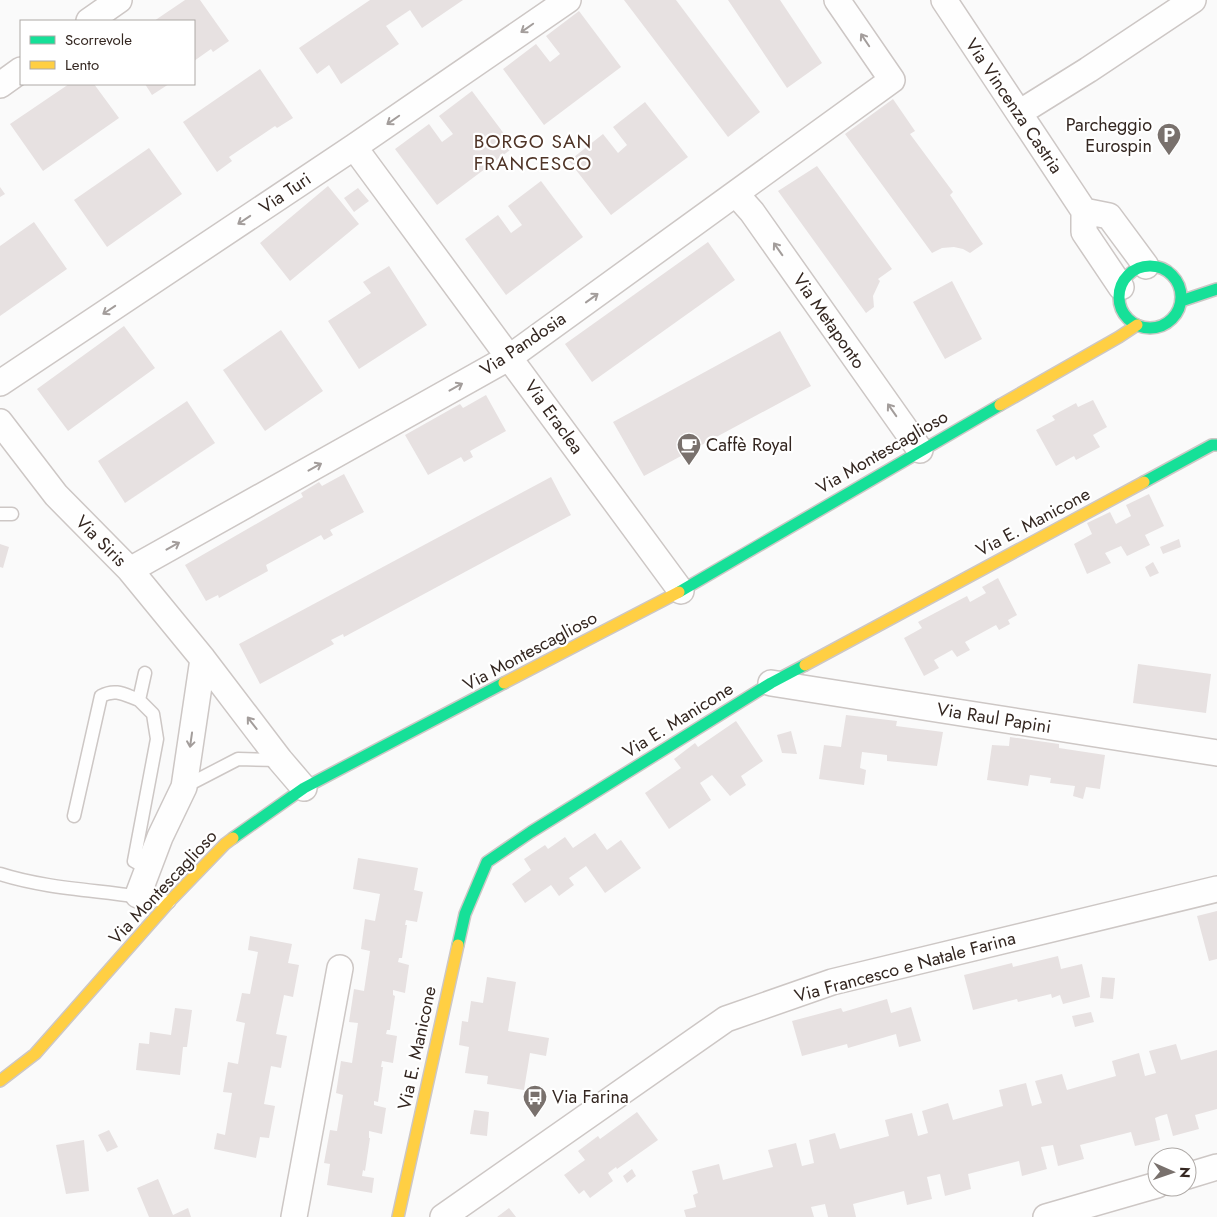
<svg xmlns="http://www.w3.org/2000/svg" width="1217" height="1217" font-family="Jost,sans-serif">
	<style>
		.building { fill: #e7e1e1 }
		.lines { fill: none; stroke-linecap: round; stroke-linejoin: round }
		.lane-casing { stroke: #cdc7c5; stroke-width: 15 }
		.street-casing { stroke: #cdc7c5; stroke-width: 28 }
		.fast-casing { stroke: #cdc7c5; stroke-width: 14 }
		.slow-casing { stroke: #cdc7c5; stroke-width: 14 }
		.lane { stroke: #fefefe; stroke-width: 12 }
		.street { stroke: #fefefe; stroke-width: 25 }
		.fast { stroke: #16e098; stroke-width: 11 }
		.slow { stroke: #ffcf43; stroke-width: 11 }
		.oneway { stroke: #a39d9b }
		.labels { text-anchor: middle; stroke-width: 4.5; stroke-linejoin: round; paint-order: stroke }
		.street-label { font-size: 18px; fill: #342721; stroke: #fff }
		.poi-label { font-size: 18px; fill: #342721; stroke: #fff; text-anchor: start }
		.neighbourhood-label { font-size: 19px; letter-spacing: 1px; fill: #4f3427; stroke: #fff }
	</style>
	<rect width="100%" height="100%" fill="#fafafa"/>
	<path class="building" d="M185,0H200L229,41L213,52L211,49L194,61V21H154Z
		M370,0H463L422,28L410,10L386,26L399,44L341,84L329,65L317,74L299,48Z
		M624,0H676L760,112L728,137Z
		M728,0H780L822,63L787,88Z
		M579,11L621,67L544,125L503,69L536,44L550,62L560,54L546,36Z
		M260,69L293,118L277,128L275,126L229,157L232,161L217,172L183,122Z
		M69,84H94L119,118L43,171L10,124Z
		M145,84H169L152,95Z
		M472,91L514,147L437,205L395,149L429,124L442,142L453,134L439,116Z
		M893,99L915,131L910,134L953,192L950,195L983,244L970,253L963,249L954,247L942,248L932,253L845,134Z
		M645,102L688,157L611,215L569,161L603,134L618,153L627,145L613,127Z
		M149,148L182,194L107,247L74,200Z
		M817,166L892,269L878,279L880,281L873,296L874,307L866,313L778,191Z
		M541,181L583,237L506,295L465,239L498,215L511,233L522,225L508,206Z
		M328,186L359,224L290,281L260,243Z
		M0,187L5,194L0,197Z
		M358,188L369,201L354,212L344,198Z
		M34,222L67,269L0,316V246Z
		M708,242L735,280L592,382L565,344Z
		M389,266L427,325L359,369L328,321L371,293L363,282Z
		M952,281L982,339L945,359L913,302Z
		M124,326L155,368L68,431L37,389Z
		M281,330L323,391L265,431L223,370Z
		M780,331L811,386L644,476L613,422Z
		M486,395L506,431L470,451L473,457L464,462L461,457L428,475L405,435L460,404L463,408Z
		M1093,400L1107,427L1093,435L1100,447L1076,460L1074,456L1056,466L1036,430L1055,420L1052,416L1076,403L1078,407Z
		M187,401L215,443L125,503L98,461Z
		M344,474L364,512L330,530L333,535L324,540L321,535L266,565L268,571L219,598L218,595L206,601L185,565L303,497L301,493L319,482L322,486Z
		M551,477L571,515L344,637L343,634L331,640L334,644L260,684L239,644Z
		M1149,494L1164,526L1145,535L1150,545L1127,556L1121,546L1105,553L1111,563L1087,574L1074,544L1092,534L1087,523L1110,512L1116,524L1131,516L1126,505Z
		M1179,539L1181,547L1163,554L1160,547Z
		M0,544L9,547L3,568L0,567Z
		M1153,562L1159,573L1150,577L1145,567Z
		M998,578L1017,615L1008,620L1010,624L999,630L996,625L965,642L970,650L957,657L952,650L934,660L939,668L924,676L904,638L922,628L918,622L967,596L970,602L986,593L982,587Z
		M1138,664L1211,674L1206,713L1133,703Z
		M846,715L897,721L896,726L943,732L937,766L887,761V755L862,752L860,768L866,770L864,785L819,779L824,745L841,747Z
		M736,721L763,761L741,776L746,785L730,796L712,775L700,783L711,800L669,829L645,793L681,768L674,759L695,743L698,747Z
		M791,731L797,754L782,753L777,735Z
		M1010,737L1059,744V748L1105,755L1100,789L1086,787L1083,799L1073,796L1075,786L1050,783L1051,778L1030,775L1028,786L987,780L992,745L1009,746Z
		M595,833L607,850L621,840L641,868L605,893L586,866L569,878L574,885L559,896L551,885L525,903L512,884L531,870L524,859L545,845L548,849L565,837L573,848Z
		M358,858L418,868L414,890L423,892L417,922L406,920L405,925H407L402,958H399L398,962L409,965L405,993L393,990V995L395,996L390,1030H387L386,1034L397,1036L393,1063L382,1061L381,1067H383L378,1102L374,1101V1105L386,1108L382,1134L369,1131V1138H370L365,1171L363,1170L362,1176L374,1178L372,1193L327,1185L330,1164L324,1163L330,1130L337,1131L343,1095L336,1093L341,1061L352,1063L358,1023L349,1022L354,989L364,991L370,951L361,949L365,919L375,921L380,894L353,889Z
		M1217,911V959L1209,961L1197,916Z
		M250,936L292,944L288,963L299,965L293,997L284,995L276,1034L287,1036L281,1068L271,1066L264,1104L275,1106L269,1138L260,1137L256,1158L214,1149L217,1133L225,1135L232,1093L223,1092L228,1062L238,1064L245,1023L236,1021L242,993L250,994L258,952L248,950Z
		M1058,956L1061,969L1082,964L1090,997L1063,1004L1060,995L1052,998L1051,994L1018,1002L1017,999L973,1010L964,975L1012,963L1013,967Z
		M487,977L516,982L508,1031L549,1038L546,1056L530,1053L524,1090L487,1084L488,1076L465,1073L469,1047L459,1045L462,1021L468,1022L471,1001L483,1003Z
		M1102,977L1115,978L1113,999L1100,998Z
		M887,999L891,1013L911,1007L921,1041L899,1047L896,1034L848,1048L847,1044L802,1056L792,1021L841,1008L843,1012Z
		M175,1008L192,1010L187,1047H183L180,1075L136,1070L139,1043L149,1044L150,1032L171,1035Z
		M1091,1012L1094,1022L1075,1027L1072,1016Z
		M1176,1044L1181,1060L1217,1050V1109L1195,1115L1199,1129L1173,1136L1167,1114L1160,1116L1155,1118L1160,1140L1135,1146L1131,1132L1080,1145L1084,1159L1058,1166L1053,1145L1041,1147L1047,1169L1022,1176L1019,1161L968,1174L971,1189L945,1196L940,1174L927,1177L932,1199L907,1205L904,1191L853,1204L856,1217H828L825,1204L811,1207L814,1217H686L684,1210L696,1207L693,1195L698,1193L692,1171L719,1164L723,1180L773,1167L768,1150L796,1143L802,1166L814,1163L809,1140L835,1133L840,1149L889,1136L885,1120L912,1113L918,1136L928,1133L922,1111L948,1103L953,1120L1003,1106L999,1090L1026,1083L1032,1106L1042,1103L1035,1081L1062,1074L1067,1090L1116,1076L1112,1061L1139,1053L1145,1076L1156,1073L1149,1051Z
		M474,1110L489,1112L487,1136L470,1134Z
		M637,1112L658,1140L617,1169L616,1167L608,1173L613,1181L590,1198L584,1190L579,1194L564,1175L585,1160L578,1151L598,1136L600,1139Z
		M109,1130L118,1147L107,1152L98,1135Z
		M84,1140L89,1191L66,1194L56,1145Z
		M632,1169L636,1176L627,1183L623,1176Z
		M158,1179L173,1215L188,1208L191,1217H149L137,1188Z
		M509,1208L516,1217H497Z"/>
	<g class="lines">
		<defs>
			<path id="lane" d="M0,514H12
				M145,673L139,700L153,714L157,739L134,861L148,869
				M184,787L238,759L280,760
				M74,816L101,696C116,688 125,695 139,700
				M0,874C53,891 113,890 169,902"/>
			<path id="street" d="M944,0L1084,211V232L1121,287
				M89,21L119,0
				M0,85L21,70
				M1019,113L1088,70L1193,0
				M354,147L681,591
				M736,194L752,212L920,450
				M1084,211L1109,216L1146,266
				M0,383L354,147L568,0
				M0,422L56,495L130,570L203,659
				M130,570L510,357L892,80L837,0
				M771,683L1217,753
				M138,895L160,837L184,787L203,659L280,760L304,788
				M1187,1176L1217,1167
				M294,1217L340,968
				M443,1217L726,1019L832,982L1217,889
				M1046,1217L1157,1185"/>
			<path id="fast" d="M1119 297a31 31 0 1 1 62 0a31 31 0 1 1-62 0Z
				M1181,301L1217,289
				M1144,482L1212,445H1217
				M679,592L1000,405
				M233,838L304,788L504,683
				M458,945L465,914L487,862L531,832L771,683L805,665"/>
			<path id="slow" d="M1000,405L1119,337L1137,325
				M805,665L1144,482
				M504,683L679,592
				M0,1081L35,1054L169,902L225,844L233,838
				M398,1217L458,945"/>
		</defs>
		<use href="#lane" class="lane-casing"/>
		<use href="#street" class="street-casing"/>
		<use href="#fast" class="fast-casing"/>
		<use href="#slow" class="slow-casing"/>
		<use href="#lane" class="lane"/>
		<use href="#street" class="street"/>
		<use href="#fast" class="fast"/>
		<use href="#slow" class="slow"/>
	</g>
	<defs><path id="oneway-shaft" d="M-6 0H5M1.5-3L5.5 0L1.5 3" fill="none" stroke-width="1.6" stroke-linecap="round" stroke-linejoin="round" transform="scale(1.25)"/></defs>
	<g class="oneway">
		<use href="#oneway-shaft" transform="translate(527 28) rotate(145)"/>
		<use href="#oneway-shaft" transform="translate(865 40) rotate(-124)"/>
		<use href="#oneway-shaft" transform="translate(393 120) rotate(145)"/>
		<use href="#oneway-shaft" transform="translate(244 220) rotate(146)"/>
		<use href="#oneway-shaft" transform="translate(778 249) rotate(-125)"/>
		<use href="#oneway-shaft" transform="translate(592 298) rotate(-36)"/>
		<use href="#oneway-shaft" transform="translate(109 310) rotate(146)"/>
		<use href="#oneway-shaft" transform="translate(456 387) rotate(-29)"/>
		<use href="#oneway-shaft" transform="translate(892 410) rotate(-125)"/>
		<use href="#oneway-shaft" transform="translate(315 467) rotate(-29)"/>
		<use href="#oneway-shaft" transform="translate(173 546) rotate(-29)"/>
		<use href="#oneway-shaft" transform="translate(252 723) rotate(-128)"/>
		<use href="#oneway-shaft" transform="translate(191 740) rotate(98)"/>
	</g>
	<defs>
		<symbol id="parking-pin" viewBox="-11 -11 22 30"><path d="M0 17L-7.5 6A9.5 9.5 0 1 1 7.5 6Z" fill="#79716d" stroke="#fff"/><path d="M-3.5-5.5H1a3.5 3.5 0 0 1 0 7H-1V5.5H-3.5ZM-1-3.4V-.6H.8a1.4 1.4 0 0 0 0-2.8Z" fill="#fff"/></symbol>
		<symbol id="cafe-pin" viewBox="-11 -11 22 30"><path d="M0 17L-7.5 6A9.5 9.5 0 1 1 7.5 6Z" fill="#79716d" stroke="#fff"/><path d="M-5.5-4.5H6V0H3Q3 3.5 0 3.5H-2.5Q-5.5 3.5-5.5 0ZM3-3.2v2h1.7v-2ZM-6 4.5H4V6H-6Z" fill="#fff"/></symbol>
		<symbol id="bus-pin" viewBox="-11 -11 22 30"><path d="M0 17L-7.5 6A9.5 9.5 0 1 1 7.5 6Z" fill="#79716d" stroke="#fff"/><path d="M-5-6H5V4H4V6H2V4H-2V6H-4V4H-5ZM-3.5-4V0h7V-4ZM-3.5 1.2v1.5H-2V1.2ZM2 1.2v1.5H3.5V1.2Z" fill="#fff"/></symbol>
	</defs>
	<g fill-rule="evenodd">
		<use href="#parking-pin" x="1155" y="121" width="28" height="38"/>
		<use href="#cafe-pin" x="675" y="431" width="28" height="38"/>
		<use href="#bus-pin" x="521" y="1083" width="28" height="38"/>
	</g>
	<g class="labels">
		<g class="street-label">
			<text transform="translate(1014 106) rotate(56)" y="6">Via Vincenza Castria</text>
			<text transform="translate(285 193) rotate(-34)" y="6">Via Turi</text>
			<text transform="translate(829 321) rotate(55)" y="6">Via Metaponto</text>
			<text transform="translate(523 344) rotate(-34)" y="6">Via Pandosia</text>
			<text transform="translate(554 417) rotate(54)" y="6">Via Eraclea</text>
			<text transform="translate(882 452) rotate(-30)" y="6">Via Montescaglioso</text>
			<text transform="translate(1033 522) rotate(-28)" y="6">Via E. Manicone</text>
			<text transform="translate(101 541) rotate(45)" y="6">Via Siris</text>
			<text transform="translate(530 651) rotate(-28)" y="6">Via Montescaglioso</text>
			<text transform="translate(994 718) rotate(9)" y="6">Via Raul Papini</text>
			<text transform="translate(678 720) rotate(-32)" y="6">Via E. Manicone</text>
			<text transform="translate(163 887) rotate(-47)" y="6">Via Montescaglioso</text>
			<text transform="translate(905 967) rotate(-15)" y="6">Via Francesco e Natale Farina</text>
			<text transform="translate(417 1048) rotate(-78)" y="6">Via E. Manicone</text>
		</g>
		<g class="poi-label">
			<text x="1152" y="131" text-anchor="end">Parcheggio<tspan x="1152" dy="21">Eurospin</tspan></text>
			<text x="706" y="451">Caffè Royal</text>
			<text x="552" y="1103">Via Farina</text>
		</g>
		<g class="neighbourhood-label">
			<text x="533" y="148">BORGO SAN<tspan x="533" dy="22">FRANCESCO</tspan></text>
		</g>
	</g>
	<rect x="20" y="20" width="175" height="65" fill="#ffffff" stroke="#aea9a6"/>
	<rect x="30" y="36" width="25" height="8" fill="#16e098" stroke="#aea9a6"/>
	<text x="65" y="45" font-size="15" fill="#342721">Scorrevole</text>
	<rect x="30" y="61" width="25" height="8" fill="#ffcf43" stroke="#aea9a6"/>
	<text x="65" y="70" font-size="15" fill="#342721">Lento</text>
	<g transform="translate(1172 1172) rotate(92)"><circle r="24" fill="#ffffff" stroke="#aea9a6"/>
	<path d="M0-4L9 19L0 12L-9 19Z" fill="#79716d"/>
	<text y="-8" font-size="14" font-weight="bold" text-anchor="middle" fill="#342721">N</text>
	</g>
</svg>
